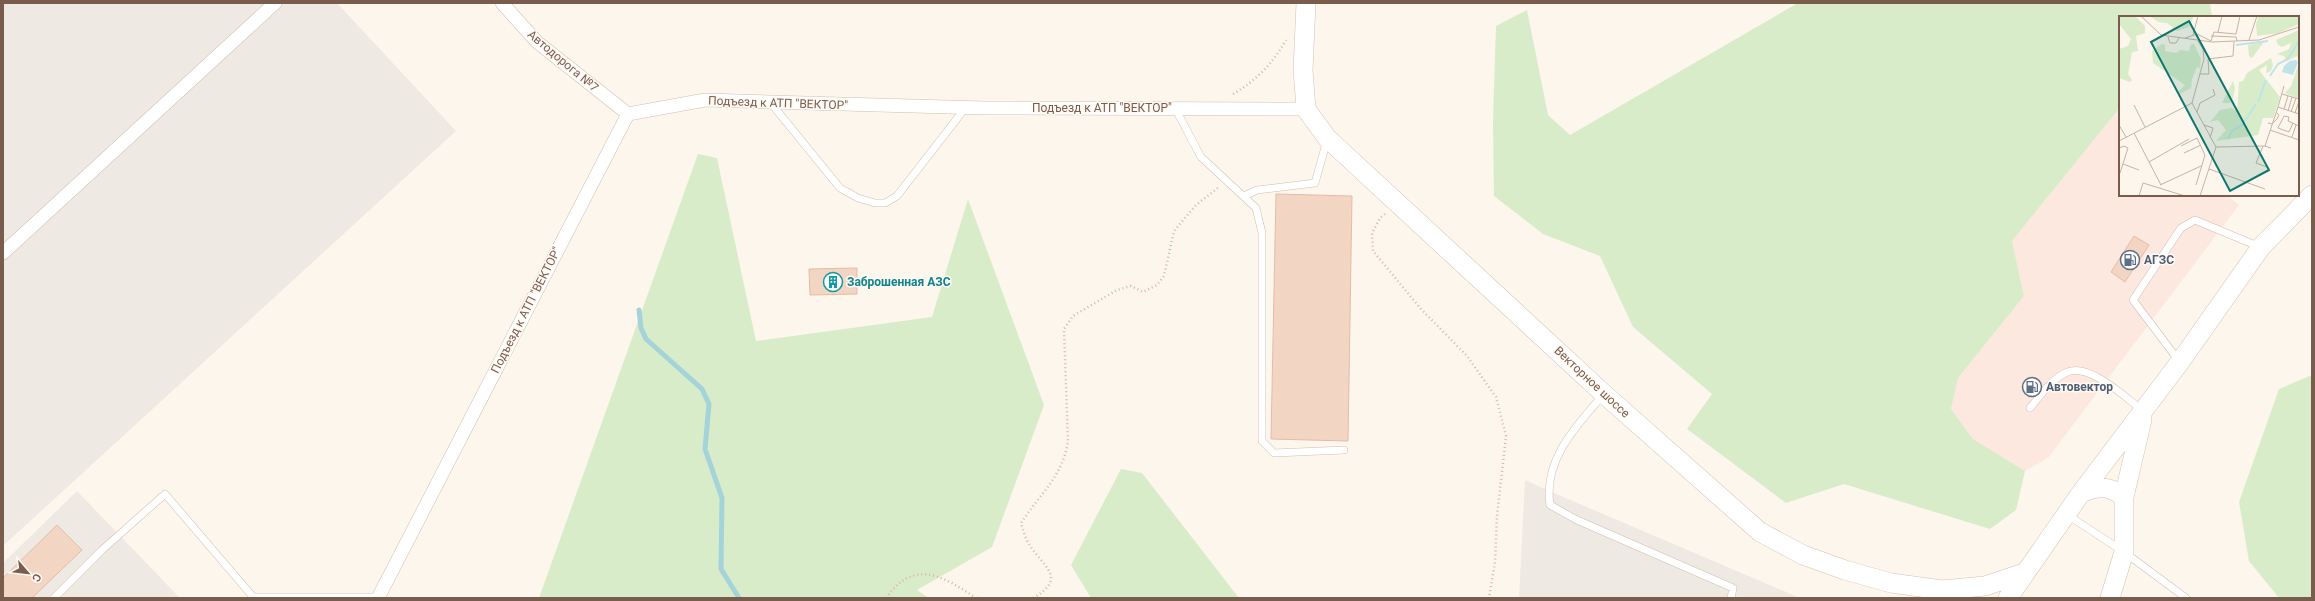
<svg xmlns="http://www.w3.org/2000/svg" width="2315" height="601" font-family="Roboto,sans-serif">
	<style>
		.commercial { fill: #fde8e0 }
		.industrial { fill: #efe9e4 }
		.green { fill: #d8ecc9 }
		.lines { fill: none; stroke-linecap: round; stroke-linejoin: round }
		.stream { stroke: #a5d3da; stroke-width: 5 }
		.building { fill: #f3d5c3; stroke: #e6bba3 }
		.lane-casing { stroke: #d1beb0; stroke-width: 8 }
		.street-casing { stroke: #d1beb0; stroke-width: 14 }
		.secondary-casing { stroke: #d6c0b0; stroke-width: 20 }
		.path { stroke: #d9b8a5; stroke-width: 2.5; stroke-dasharray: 1 3; stroke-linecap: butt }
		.lane { stroke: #fff; stroke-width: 7 }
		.street { stroke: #fff; stroke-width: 13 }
		.secondary { stroke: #fff; stroke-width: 19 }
		.labels { text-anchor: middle; stroke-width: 3; stroke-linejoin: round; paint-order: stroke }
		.street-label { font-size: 12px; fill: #7a5c4d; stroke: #fffaf3 }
		.service-label { font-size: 12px; font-weight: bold; fill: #4e5e75; stroke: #fffaf3; text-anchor: start }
		.culture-label { font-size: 12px; font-weight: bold; fill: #0d838f; stroke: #fffaf3; text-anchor: start }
		.inset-river { fill: none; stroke: #bfe3e8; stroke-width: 2 }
		.inset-road { fill: none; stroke: #c5b3a7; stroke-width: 1 }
		.view { fill: #0f766e; fill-opacity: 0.15; stroke: #0f766e; stroke-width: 2 }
		.inset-edge { fill: none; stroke: #7a5c4d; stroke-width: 2 }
	</style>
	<rect width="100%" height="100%" fill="#fdf6ec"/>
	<path class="commercial" d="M2118,110L2120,111V195H2227L2239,205L2048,458L2025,471L1973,439L1951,409L1958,378L2024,296L2012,241Z"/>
	<path class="industrial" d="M3,3H337L456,131L3,546Z
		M1525,480L1547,490L1800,598H1519Z
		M77,491L180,598H3V563Z"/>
	<path class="green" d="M1798,3H2210L2212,17H2120V111L2118,110L2012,241L2024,296L1958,378L1951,409L1973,439L2025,471L2016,510L1990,529L1844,484L1786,503L1687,429L1712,394L1633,327L1600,256L1543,234L1494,196L1493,122L1496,26L1527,10L1548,115L1570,135Z
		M698,154L717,158L756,341L932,317L968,199L1044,405L992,547L917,590L929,598H539Z
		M2312,375V598H2279L2249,561L2239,502L2279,389Z
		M1121,469L1142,473L1239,598H1091L1071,565Z"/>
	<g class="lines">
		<path class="stream" d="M639,310L641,328L646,339L702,389L709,404L705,449L722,498L721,569L739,598"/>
	</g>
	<path class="building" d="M1276,194L1352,196L1348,441L1271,439Z
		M2134,236L2149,245L2125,282L2111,272Z
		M857,268V294L810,295L809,269Z
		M57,525L82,550L32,598H3V578Z"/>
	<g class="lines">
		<defs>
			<path id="lane" d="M770,102L840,188L858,198L875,203H885L897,196L966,107
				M1175,108L1201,157L1256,208L1262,233V441L1274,453L1344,450
				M1244,196L1257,190L1315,183L1327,140
				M2179,361L2133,300L2181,228L2195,220L2260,247
				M1604,394C1576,426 1543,460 1550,505L1577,520L1733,588L1731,598
				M2030,408C2040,396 2051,380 2065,373C2088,361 2125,397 2142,410
				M2066,514L2124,552L2186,598
				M253,597H379
				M54,598L102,550L165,494L254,598"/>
			<path id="street" d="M502,3L537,42L628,114
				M628,114L705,100L984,108L1306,109
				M3,253L275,3
				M378,598L628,114"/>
			<path id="secondary" d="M1306,3L1303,70L1306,109L1327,138L1604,394L1760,532L1803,555L1845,570L1891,583L1942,590L1985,586L2024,573
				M2081,493C2098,486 2109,485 2124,497
				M2008,598L2081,493L2180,362L2261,247L2312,195
				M2110,598L2124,552V497L2142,420"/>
		</defs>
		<use href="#lane" class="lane-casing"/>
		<use href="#street" class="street-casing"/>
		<use href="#secondary" class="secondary-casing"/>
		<path class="path" d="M1233,94C1256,81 1273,63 1286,40
			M1385,214L1380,218L1372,233L1373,251L1421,309L1467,356L1496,397L1506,436L1497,516L1495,562L1489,598
			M886,598C914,558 943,576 976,598
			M1033,598C1069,578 1042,566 1029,544C1025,538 1023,530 1021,523C1040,494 1062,477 1068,442L1064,329L1073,316L1117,290L1131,286L1143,292L1157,285L1164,276L1174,231L1196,205L1219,187"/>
		<use href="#lane" class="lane"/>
		<use href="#street" class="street"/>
		<use href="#secondary" class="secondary"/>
	</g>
	<defs>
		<symbol id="fuel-ring" viewBox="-11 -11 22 22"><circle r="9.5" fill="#fffaf3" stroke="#5c6f8a" stroke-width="1.5"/><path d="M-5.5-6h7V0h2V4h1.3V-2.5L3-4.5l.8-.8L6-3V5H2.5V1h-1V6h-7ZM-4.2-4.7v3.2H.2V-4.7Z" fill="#5c6f8a"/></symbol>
		<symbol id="building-ring" viewBox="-11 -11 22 22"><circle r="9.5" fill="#fffaf3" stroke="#0f9aa8" stroke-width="1.5"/><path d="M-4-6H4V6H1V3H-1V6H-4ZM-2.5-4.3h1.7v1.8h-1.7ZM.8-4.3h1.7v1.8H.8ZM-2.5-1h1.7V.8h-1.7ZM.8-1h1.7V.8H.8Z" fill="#0f9aa8"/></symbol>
	</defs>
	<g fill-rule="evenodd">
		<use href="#fuel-ring" x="2119" y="249" width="22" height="22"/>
		<use href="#building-ring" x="822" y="271" width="22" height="22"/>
		<use href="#fuel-ring" x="2021" y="376" width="22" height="22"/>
	</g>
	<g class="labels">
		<g class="street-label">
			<text transform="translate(563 61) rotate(40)" y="4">Автодорога №7</text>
			<text transform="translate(778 103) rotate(2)" y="4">Подъезд к АТП "ВЕКТОР"</text>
			<text x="1102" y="112">Подъезд к АТП "ВЕКТОР"</text>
			<text transform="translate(526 310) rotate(-63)" y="4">Подъезд к АТП "ВЕКТОР"</text>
			<text transform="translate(1592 382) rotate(43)" y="4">Векторное шоссе</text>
		</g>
		<g class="service-label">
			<text x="2144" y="264">АГЗС</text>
			<text x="2046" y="391">Автовектор</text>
		</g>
		<g class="culture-label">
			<text x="847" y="286">Заброшенная АЗС</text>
		</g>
	</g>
	<g transform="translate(2119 16)">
		<rect width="180" height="180" fill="#fdf6ec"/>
		<path d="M0,0H16L26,10V17L17,20L19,35L13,36L9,58L13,64L11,66L0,62V33L9,30L12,23L0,8ZM31,0H75L70,11L58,15L48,7L39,6ZM140,0H180V8L160,17L138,20L137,8ZM180,14V44L178,40L168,45L165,40L158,38L170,33L172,27L163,31L159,29L157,24ZM145,26L133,42L130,40L129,29ZM43,28L46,29V35L57,37L61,34L70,35L72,28H75L82,43L81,52L78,51L73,63L72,72L61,78L59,76L66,69L34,47L33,35ZM152,42L154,49L152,55L147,57L148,49L140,54L161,81L154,102H144L139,119L97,125L107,114L99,104L91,106L101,94L112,92L118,95L120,66L124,65L128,57ZM180,47V79L179,82L166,77L172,70ZM114,65L116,72L114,82L111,87H103Z" fill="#d8ecc9"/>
		<path d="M171,45L177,44L179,46L174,59L163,56L165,50Z" fill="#bfe3e8"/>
		<path class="inset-river" d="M117,29L149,25M151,60L159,48L169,43L180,25M139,86L147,64M109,123L113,115L123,109L137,88"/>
		<path class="inset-road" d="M22,0L42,19L93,26L140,24L180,11M99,16L103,0M74,19L79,0M92,20L117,21L118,25M49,21L51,27H57L60,22M66,22L78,18L92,25M130,24L138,0M92,25L95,16L117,18L121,0M81,58H90L89,43L114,40L115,26M163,78L180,83M73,87L97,131M15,89L26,111M159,91L165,70M165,93L169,80M169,95L173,81M78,96L81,87L96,79L94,73M172,96L177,82M176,97L180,85M149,107L153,108L158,103L160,99L157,96M174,107L170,116L159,112L165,100L170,101L169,105L180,110M0,109L7,121M85,109L94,112L91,122M151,114L180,124M15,117L42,169M173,121L177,109M0,125L73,87L85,43L84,33L79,25M62,130L78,122L86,139L77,169M144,130L137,147L148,151M97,131L146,130M0,132L5,130L9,132L1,157M152,132L146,130L159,91L180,98M65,137L82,129M30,146L70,123M4,148L20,154M90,153L146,173M41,169L82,150M20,180L24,167L66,180M81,180L97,131"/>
		<path class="view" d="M70,5L150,154L111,175L32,26Z"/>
		<rect width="180" height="180" class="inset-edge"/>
	</g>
	<rect width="2315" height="601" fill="none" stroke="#7a5c4d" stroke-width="8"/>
	<g transform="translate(28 573) rotate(118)" stroke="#fffaf3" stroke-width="3" paint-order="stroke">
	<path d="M0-3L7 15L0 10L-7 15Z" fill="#7a5c4d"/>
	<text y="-6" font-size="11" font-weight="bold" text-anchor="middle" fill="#7a5c4d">С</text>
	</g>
</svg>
